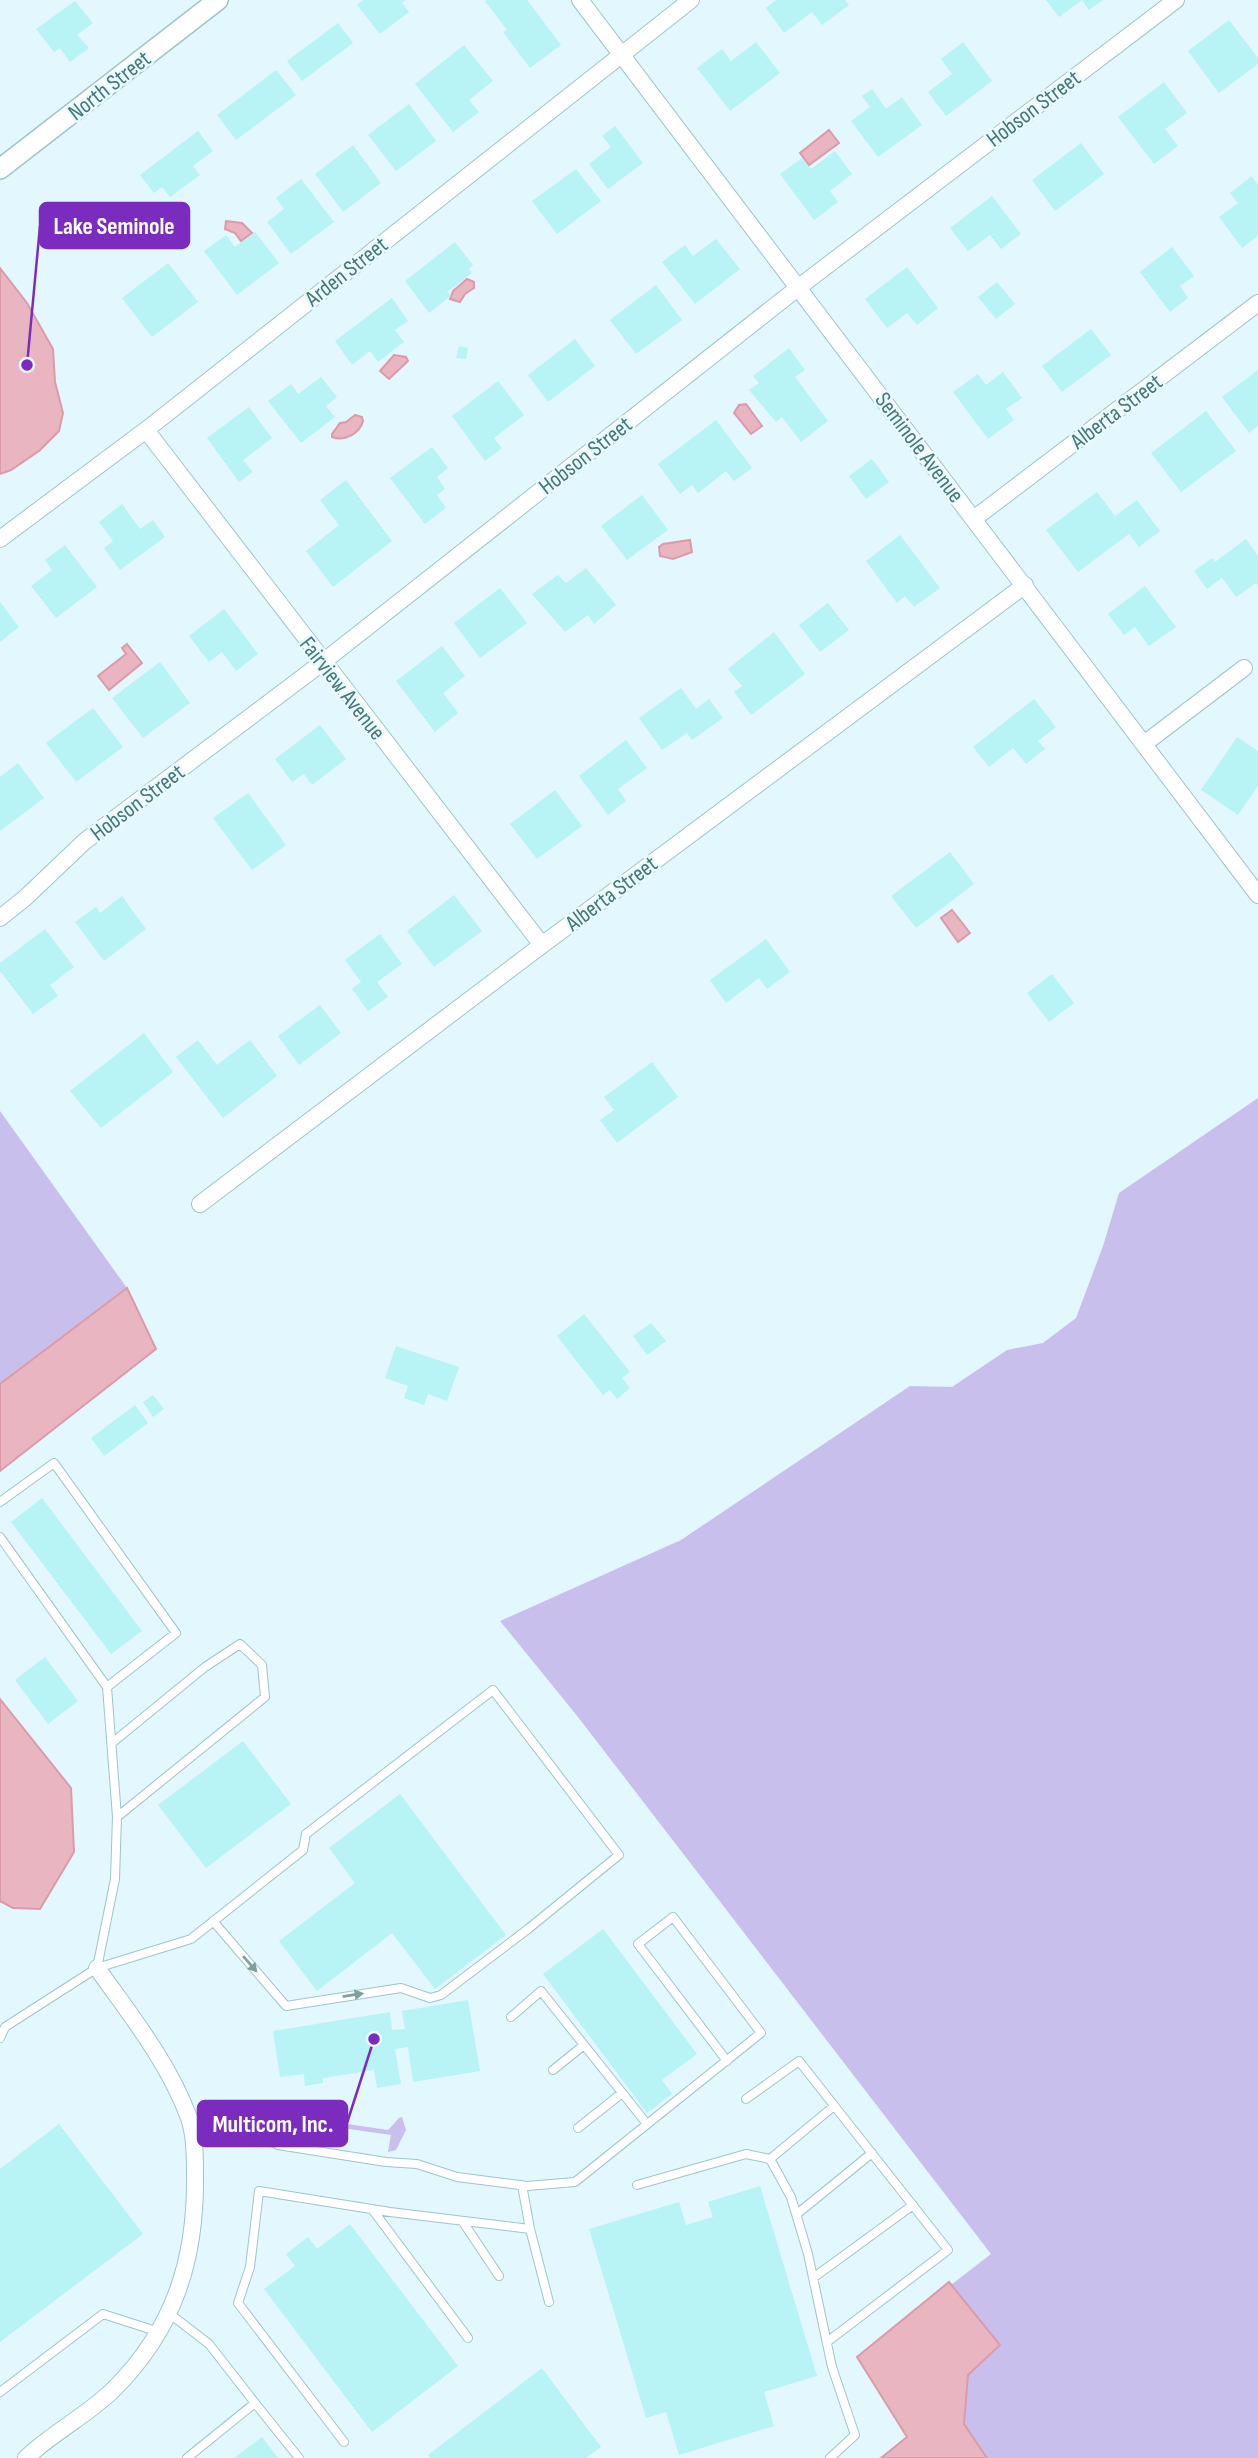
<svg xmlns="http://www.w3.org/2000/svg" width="1258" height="2458" font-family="'Sofia Sans Condensed',sans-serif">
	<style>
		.green { fill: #c9bfec }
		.water { fill: #e8b5c1; stroke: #db9ba9; stroke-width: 2 }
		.building { fill: #b8f3f5 }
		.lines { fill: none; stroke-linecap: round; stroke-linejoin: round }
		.service-casing { stroke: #a0c5c8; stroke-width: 10 }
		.minor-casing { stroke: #a0c5c8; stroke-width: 18 }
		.tertiary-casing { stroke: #a0c5c8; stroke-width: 22 }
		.service { stroke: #fff; stroke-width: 8 }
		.minor { stroke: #fff; stroke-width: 16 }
		.tertiary { stroke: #fff; stroke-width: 19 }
		.oneway { fill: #7ea09f }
		.labels { text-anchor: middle; stroke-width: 5; stroke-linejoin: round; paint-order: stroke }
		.street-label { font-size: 23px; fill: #477776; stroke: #e9faff }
		.leader { fill: none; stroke: #7b2cbf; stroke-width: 2.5 }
		.callout-dot { fill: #7b2cbf; stroke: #e9faff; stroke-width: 2.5 }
		.callout { fill: #7b2cbf; stroke: #7b2cbf; stroke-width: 2.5 }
		.callout-label { font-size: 24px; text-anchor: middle; font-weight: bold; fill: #fff }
	</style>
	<rect width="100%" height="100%" fill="#e2f7fe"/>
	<path class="green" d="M1258,1098V2458H987L964,2424L968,2375L1000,2345L951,2285L991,2254L578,1717L500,1621L681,1540L910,1386L952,1387L1007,1350L1043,1343L1076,1318L1103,1246L1119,1193Z
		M0,1111L127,1288L0,1384Z
		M288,2100L294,2101L286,2115L388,2130L399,2118L402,2117L406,2130L396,2150L388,2152L391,2135L294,2121L290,2136H278L268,2132C263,2118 276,2106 288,2100Z"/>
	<path class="water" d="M829,130L839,143L809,165L800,153Z
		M226,221L242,223L252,233L241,241L235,233L225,229Z
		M0,268L27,303L53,349L55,382L63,413L59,431L39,451L11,470L0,474Z
		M467,279L474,282V288L465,294L460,302L450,299L453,291Z
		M394,355L406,357L408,361L389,379L380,371Z
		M746,404L762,426L751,434L734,413L739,405Z
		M355,415L362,417L363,421C360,433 345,442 332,437V434L340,423L346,422Z
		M690,540L692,552L673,559L660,556L659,547L663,544Z
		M127,644L142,663L109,690L98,676L126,654L122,648Z
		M952,910L970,933L958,942L941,918Z
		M127,1288L156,1349L0,1471V1384Z
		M0,1699L71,1788L74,1852L40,1909L13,1908L0,1901Z
		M949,2282L1000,2345L968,2375L964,2424L987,2458H881L907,2437L857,2357Z"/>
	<path class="building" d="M363,0H406L402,3L409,12L380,34L357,5Z
		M487,0H527L561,45L530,68L503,32L507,30L485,1Z
		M776,0H845L849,5L822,25L812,12L784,33L766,8Z
		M1046,0H1082L1059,17Z
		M1082,0H1103L1089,10Z
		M75,1L93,23L77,35L89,48L70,62L60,48L54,52L36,29Z
		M1229,20L1258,58V64L1219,93L1188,51Z
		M338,23L353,43L302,81L287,61Z
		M756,42L780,73L730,111L697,68L722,49L731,61Z
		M963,42L992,81L946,116L928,92L952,74L941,59Z
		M464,45L493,81L469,100L479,112L453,132L415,84Z
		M276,70L296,95L236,140L217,115Z
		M1164,82L1187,113L1165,129L1178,146L1154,164L1118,117Z
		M872,89L886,109L902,97L922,125L878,157L851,121L870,107L862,96Z
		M409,104L436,141L396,171L368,135Z
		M615,126L643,163L608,189L589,164L611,147L602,136Z
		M198,131L213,151L193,166L200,175L170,197L162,187L154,193L140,175Z
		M1081,143L1104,174L1055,211L1032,180Z
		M353,145L381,183L343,212L315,174Z
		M835,151L852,174L830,191L838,202L814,220L780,174L802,158L811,169Z
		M576,169L601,201L557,234L532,201Z
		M1252,176L1258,185V236L1242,248L1219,217L1238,203L1230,193Z
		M301,179L334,222L291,254L267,222L284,209L276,198Z
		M992,196L1021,234L1001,249L990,235L968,251L950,228Z
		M255,232L279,263L237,295L204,251L226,235L235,247Z
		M716,239L740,269L695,304L662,262L685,245L693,256Z
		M455,242L473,265L469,269L472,273L447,292L451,296L429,313L405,281Z
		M1172,247L1194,276L1180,286L1188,298L1170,312L1140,272Z
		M168,263L198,302L152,337L122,298Z
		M907,267L938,308L917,325L907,313L887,328L865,299Z
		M997,282L1015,304L996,319L978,297Z
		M656,285L682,320L636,354L610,320Z
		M392,298L408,321L395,330L404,342L378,362L370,351L352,365L335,341Z
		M1091,329L1111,355L1062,392L1042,366Z
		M575,339L595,366L548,402L528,375Z
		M459,346L468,348L466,359L456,358Z
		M789,348L805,370L795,377L828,421L801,442L782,417L776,422L749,390L759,383L753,376Z
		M1258,370V426L1249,433L1222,397Z
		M1003,372L1022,398L1006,409L1014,420L988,439L953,392L978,374L986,385Z
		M321,377L337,397L326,406L335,417L301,443L268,401L291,384L298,394Z
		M498,381L524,415L494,438L502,448L485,461L452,416Z
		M249,407L272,438L243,460L253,472L239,482L207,438Z
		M1206,411L1236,451L1181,492L1151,453Z
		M716,420L752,468L734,481L726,471L698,493L692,485L680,494L658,464Z
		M432,447L448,468L437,477L445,489L437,495L446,508L425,524L390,478Z
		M872,459L889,482L866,499L849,476Z
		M346,480L392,541L333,587L306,551L339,525L320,500Z
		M1097,492L1115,516L1137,500L1160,531L1139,547L1129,534L1078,572L1046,530Z
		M642,495L668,530L627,560L601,526Z
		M122,504L140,529L153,520L165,537L120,570L104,548L113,541L99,522Z
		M900,535L940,588L914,607L905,596L897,603L866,561Z
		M1246,539L1258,556V585L1256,583L1236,597L1222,578L1207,589L1194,571L1212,558L1215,562Z
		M65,545L97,587L56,618L31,586L52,570L45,560Z
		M586,568L616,605L594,624L588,615L565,632L532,594L558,575L566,583Z
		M1145,586L1176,627L1149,646L1135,627L1124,635L1108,614Z
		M500,588L527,623L480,658L454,623Z
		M0,602L19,627L0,642Z
		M828,603L849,630L820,652L799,625Z
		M224,609L258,654L236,671L222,652L209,662L189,636Z
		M774,632L805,674L751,715L734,692L742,686L728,669Z
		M442,646L465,676L443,693L458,713L435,732L396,681Z
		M160,662L190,703L143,738L112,698Z
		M681,688L696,709L709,699L723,718L692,740L687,733L662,750L639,718Z
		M1034,699L1056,727L1038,741L1045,749L1026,764L1013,748L989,767L973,747Z
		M93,708L123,747L76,782L46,743Z
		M320,725L346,759L312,785L304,774L292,782L275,759Z
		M1237,737L1258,751V786L1238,815L1201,790Z
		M626,740L647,768L618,789L626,801L608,815L579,776Z
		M18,763L44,798L0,831V777Z
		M555,790L582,826L537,859L510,824Z
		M248,793L286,845L252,870L213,818Z
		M950,852L974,884L916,928L891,896Z
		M454,895L482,931L434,967L407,931Z
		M122,896L146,929L104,961L75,922L96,907L100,913Z
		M45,929L74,967L50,985L58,996L33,1014L0,971V963Z
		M380,934L402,964L377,982L388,997L368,1011L352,989L361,982L345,960Z
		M766,939L790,972L767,989L759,978L726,1003L710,980Z
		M1052,974L1074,1003L1049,1022L1027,993Z
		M320,1005L341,1033L299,1065L278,1036Z
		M144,1033L173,1072L101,1128L70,1091Z
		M198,1040L217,1065L250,1040L277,1076L223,1118L176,1057Z
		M652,1062L678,1097L617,1143L600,1120L614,1110L604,1097Z
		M584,1314L630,1372L622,1378L630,1388L617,1399L610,1390L603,1395L557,1336Z
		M651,1323L666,1341L647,1355L633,1336Z
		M396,1346L459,1367L447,1401L428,1394L424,1405L404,1398L408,1386L385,1378Z
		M153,1395L164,1409L153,1417L143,1402Z
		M135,1405L148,1423L104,1456L91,1438Z
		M42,1498L142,1631L111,1654L11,1522Z
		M45,1657L78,1701L48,1724L15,1680Z
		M243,1741L291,1804L206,1868L158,1805Z
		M400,1794L506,1935L435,1989L392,1933L317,1991L279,1941L355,1883L329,1848Z
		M603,1929L697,2054L662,2080L672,2094L647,2113L543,1974Z
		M468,2000L480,2071L413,2082L408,2047L395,2049L401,2084L377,2088L374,2070L323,2078V2083L305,2086L304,2074L280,2077L273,2031L390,2012L392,2030L405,2029L402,2011Z
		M59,2124L143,2234L0,2342V2169Z
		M760,2186L817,2376L764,2392L774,2426L679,2455L666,2412L646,2418L589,2229L679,2202L686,2225L713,2217L708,2202Z
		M350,2224L458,2366L372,2432L264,2289L295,2266L286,2254L308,2237L317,2249Z
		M542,2368L601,2447L586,2458H430L428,2455Z
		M262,2437L278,2458H234Z"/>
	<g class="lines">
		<defs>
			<path id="service" d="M0,1502L54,1463L176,1633L107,1687
				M0,1537L107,1687L117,1817L115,1879L97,1968
				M112,1743L205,1667L240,1644L262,1665L265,1697L117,1817
				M511,2017L541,1991L647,2124
				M0,2038L5,2027L97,1968L191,1939L303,1850L306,1834L493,1690L619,1855L528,1929L441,1995L430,1998L401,1988L286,2006L213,1921
				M553,2070L584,2045
				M746,2099L799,2061L948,2250L827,2342
				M190,2121L228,2129L253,2127L260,2136L278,2145L386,2162L417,2164L457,2177L527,2186L575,2182L761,2033L673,1917L638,1944L727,2061
				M578,2128L622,2093
				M770,2159L834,2106
				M522,2185L530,2229L549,2302
				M637,2185L746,2154L770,2159L791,2197L808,2254L832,2367L855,2435L830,2458
				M372,2209L468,2338
				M797,2214L872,2153
				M463,2222L499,2276
				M813,2278L913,2205
				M170,2314L209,2344L255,2403
				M0,2392L103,2314L159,2332
				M344,2442L238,2303L250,2267L259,2191L390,2212L530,2229
				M187,2458L255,2403L299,2458"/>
			<path id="minor" d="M580,0L1258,895
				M146,430L542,945
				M975,518L1258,303
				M0,539L146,430L691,0
				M1144,744L1244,668
				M0,918L25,898L85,841L323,662L799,287L1176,0
				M200,1204L542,945L1025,585
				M26,2458C53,2432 88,2415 114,2389C174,2329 196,2260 195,2176C195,2158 195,2135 189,2118C169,2063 131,2016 97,1968"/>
			<path id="tertiary" d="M0,169L218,0"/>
		</defs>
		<use href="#service" class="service-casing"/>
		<use href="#minor" class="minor-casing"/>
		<use href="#tertiary" class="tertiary-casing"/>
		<use href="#service" class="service"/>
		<use href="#minor" class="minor"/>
		<use href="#tertiary" class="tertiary"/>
	</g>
	<defs><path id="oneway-solid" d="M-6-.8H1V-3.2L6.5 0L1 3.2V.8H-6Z" transform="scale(1.75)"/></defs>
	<g class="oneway">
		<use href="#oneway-solid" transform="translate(250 1964) rotate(49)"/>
		<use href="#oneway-solid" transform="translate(353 1995) rotate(-9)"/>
	</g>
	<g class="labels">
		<g class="street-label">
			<text transform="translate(109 85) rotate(-38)" y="8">North Street</text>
			<text transform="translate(1033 108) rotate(-37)" y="8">Hobson Street</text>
			<text transform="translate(346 271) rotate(-38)" y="8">Arden Street</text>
			<text transform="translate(1116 411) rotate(-37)" y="8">Alberta Street</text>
			<text transform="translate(920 447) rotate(53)" y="8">Seminole Avenue</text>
			<text transform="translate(585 455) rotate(-38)" y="8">Hobson Street</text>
			<text transform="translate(343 688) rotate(52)" y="8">Fairview Avenue</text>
			<text transform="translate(137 802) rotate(-37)" y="8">Hobson Street</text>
			<text transform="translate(611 893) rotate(-37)" y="8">Alberta Street</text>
		</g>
	</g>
	<path class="leader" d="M27 365L40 226M374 2039L347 2123"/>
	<g class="callout-dot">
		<circle cx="27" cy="365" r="7"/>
		<circle cx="374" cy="2039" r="7"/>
	</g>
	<g class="callout">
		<rect x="40" y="203" width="149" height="45" rx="7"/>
		<rect x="198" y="2101" width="149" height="45" rx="7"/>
	</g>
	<g class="callout-label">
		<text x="114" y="234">Lake Seminole</text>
		<text x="273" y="2132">Multicom, Inc.</text>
	</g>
</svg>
